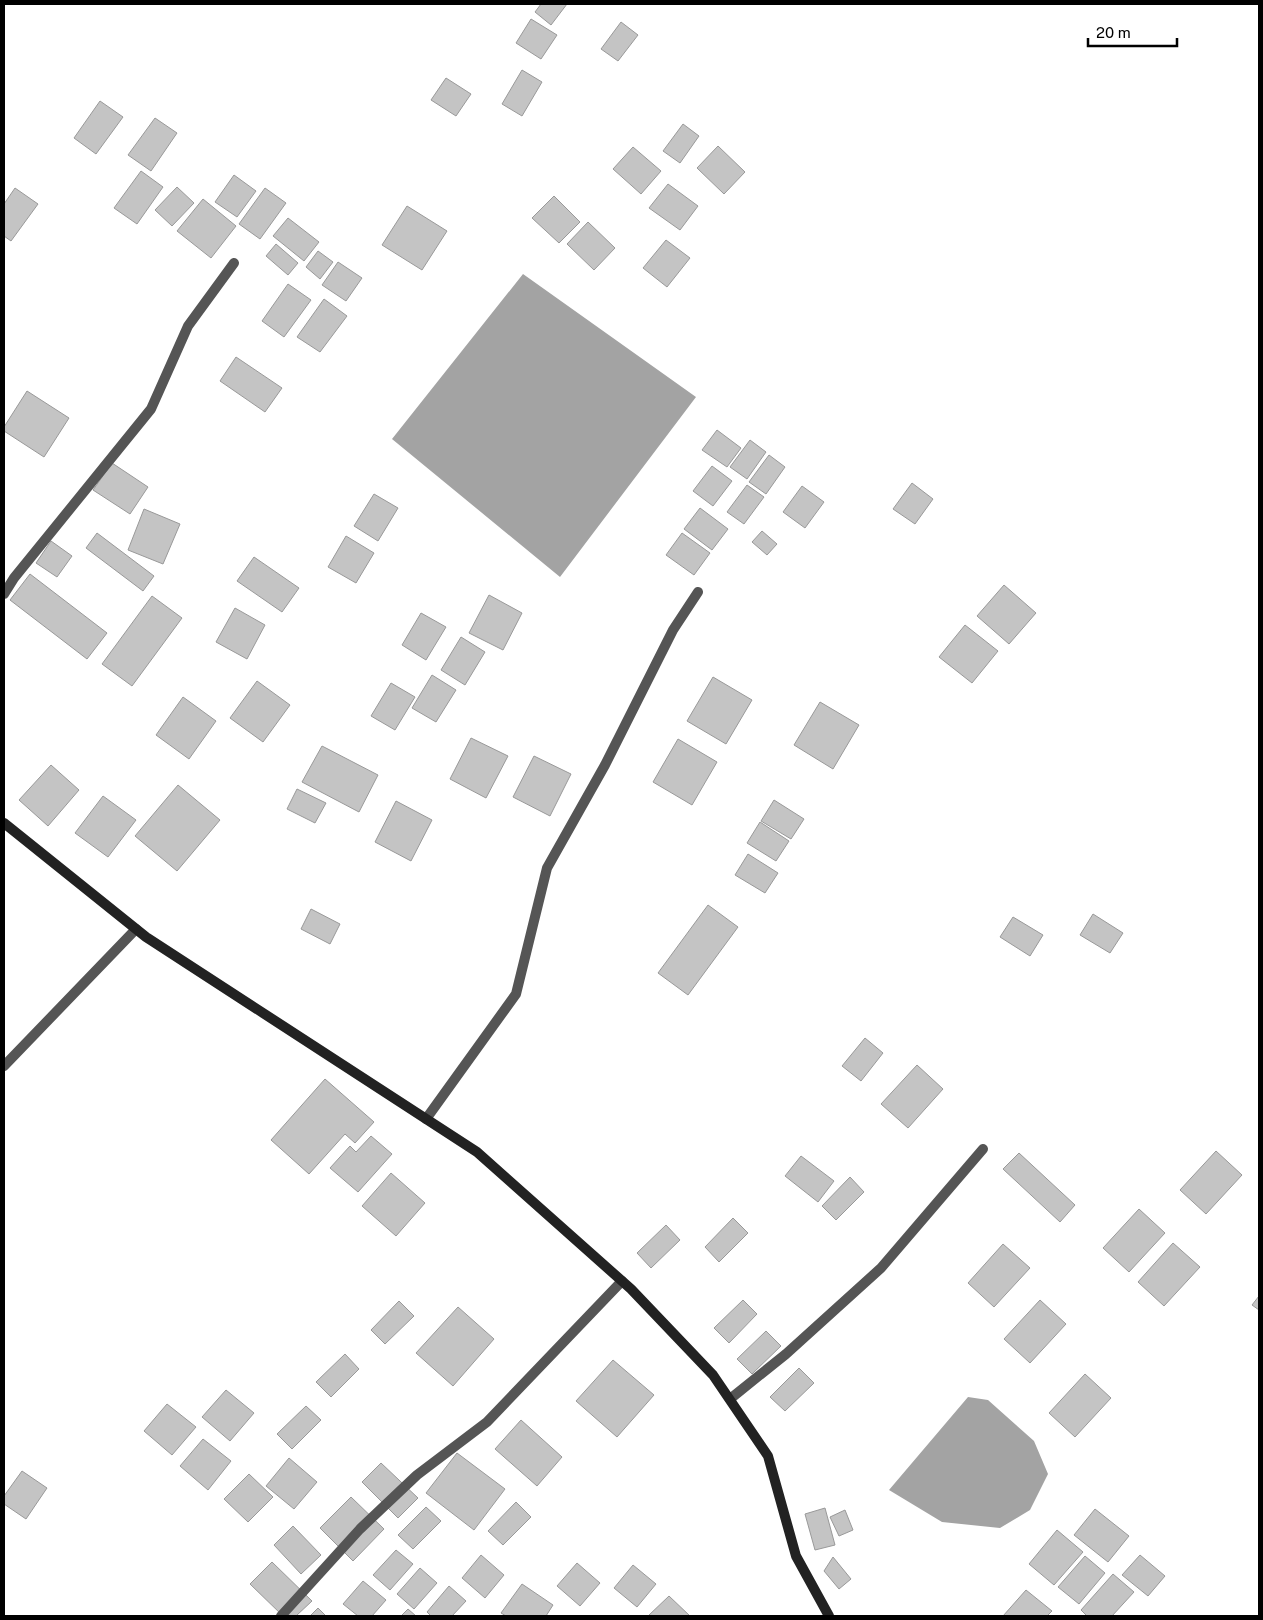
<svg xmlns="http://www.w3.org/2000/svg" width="1263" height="1620" font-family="'Public Sans',sans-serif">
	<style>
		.water { fill: #a3a3a3 }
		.building { fill: #c4c4c4; stroke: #999 }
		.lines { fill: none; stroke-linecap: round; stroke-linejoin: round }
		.street { stroke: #555; stroke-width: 10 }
		.secondary { stroke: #222; stroke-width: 10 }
	</style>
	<rect width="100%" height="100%" fill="#fff"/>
	<path class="water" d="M523,274L696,397L560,577L392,439Z
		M968,1397L988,1400L1034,1441L1048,1474L1030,1510L1000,1528L942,1522L889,1490Z"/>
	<path class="building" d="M541,4H567L551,25L535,12Z
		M531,19L557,35L541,59L516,43Z
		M621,22L638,35L618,61L601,49Z
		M522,70L542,82L522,116L502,104Z
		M446,78L471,94L456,116L431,100Z
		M100,101L123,117L96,154L74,138Z
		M155,118L177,133L151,171L128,155Z
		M683,124L699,136L680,163L663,151Z
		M718,146L745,172L724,194L697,168Z
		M633,147L661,171L641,194L613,169Z
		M141,171L163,187L137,224L114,208Z
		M234,175L256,191L237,217L215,202Z
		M668,184L698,206L680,230L649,208Z
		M177,187L194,203L172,226L155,210Z
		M15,188L38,204L11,241L4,236V204Z
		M265,188L286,203L260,239L239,224Z
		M554,196L580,222L559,243L532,218Z
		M203,199L236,226L211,258L177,231Z
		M407,206L447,231L422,270L382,245Z
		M288,218L319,242L304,261L273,236Z
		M588,222L615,248L594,270L567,244Z
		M666,240L690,258L667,287L643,268Z
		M276,244L298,263L288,275L266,256Z
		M318,251L333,262L320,279L306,267Z
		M338,262L362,278L346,301L322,285Z
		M288,284L311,300L284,337L262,321Z
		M324,299L347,316L320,352L297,337Z
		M236,357L282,388L265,412L220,381Z
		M27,391L69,418L44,457L4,431V427Z
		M717,430L741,448L727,467L702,450Z
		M750,440L766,452L747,479L730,467Z
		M769,455L785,467L766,494L749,482Z
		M112,463L148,487L130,514L93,490Z
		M712,466L732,481L713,506L693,491Z
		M912,483L933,499L915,524L893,509Z
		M747,485L764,497L744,524L727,512Z
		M802,486L824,502L805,528L783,512Z
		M374,494L398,508L378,541L354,526Z
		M700,508L728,529L712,550L684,529Z
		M144,509L180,524L163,564L128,550Z
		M762,531L777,544L767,555L752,542Z
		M97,533L154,576L143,591L86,548Z
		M682,533L710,553L694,575L666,555Z
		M346,536L374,553L356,583L328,567Z
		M51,541L72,556L57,577L36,563Z
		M254,557L299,588L282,612L237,581Z
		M30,574L107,633L87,659L10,600Z
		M1004,585L1036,613L1009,644L977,616Z
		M489,595L522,613L503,650L469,633Z
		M152,596L182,618L132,686L102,664Z
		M235,608L265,625L247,659L216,642Z
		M421,613L446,627L426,660L402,645Z
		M965,625L998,651L972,683L939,657Z
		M461,637L485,652L465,685L441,670Z
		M432,675L456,690L436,722L412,708Z
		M713,677L752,700L726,744L687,721Z
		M257,681L290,705L263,742L230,718Z
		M391,683L415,697L395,730L371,716Z
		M183,697L216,721L189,759L156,735Z
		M820,702L859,725L833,769L794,745Z
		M471,738L508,756L486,798L450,779Z
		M678,739L717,762L692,805L653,782Z
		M322,746L378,775L359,812L302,782Z
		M534,756L571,774L550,816L513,797Z
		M51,765L79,790L48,826L19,800Z
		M178,785L220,820L177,871L135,836Z
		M297,789L326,803L315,823L287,809Z
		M103,796L136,820L108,857L75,833Z
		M774,800L804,819L791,839L761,821Z
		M396,801L432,820L411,861L375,842Z
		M760,822L789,841L776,861L747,843Z
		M748,854L778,873L765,893L735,875Z
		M708,905L738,927L688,995L658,973Z
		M311,909L340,924L330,944L301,929Z
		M1093,914L1123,933L1110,953L1080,935Z
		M1013,917L1043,935L1030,956L1000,937Z
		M865,1038L883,1053L861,1081L842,1066Z
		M917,1065L943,1089L908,1128L881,1104Z
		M325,1079L374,1122L355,1143L345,1134L309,1174L271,1140Z
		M371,1136L392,1154L358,1192L330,1168L350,1146L356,1152Z
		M1216,1151L1242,1175L1206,1214L1180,1190Z
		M1019,1153L1075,1205L1060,1222L1003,1169Z
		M801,1156L834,1181L818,1202L785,1176Z
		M391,1173L425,1203L396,1236L362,1206Z
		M850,1177L864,1192L836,1220L822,1206Z
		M1139,1209L1165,1233L1129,1272L1103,1248Z
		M733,1218L748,1233L719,1262L705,1247Z
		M666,1225L680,1240L651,1268L637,1253Z
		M1173,1243L1200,1267L1164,1306L1138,1282Z
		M1003,1244L1030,1268L994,1307L968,1283Z
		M1259,1296V1310L1252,1305Z
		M743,1300L757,1314L729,1343L714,1328Z
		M1040,1300L1066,1324L1030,1363L1004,1339Z
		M399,1301L414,1316L385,1344L371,1330Z
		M458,1307L494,1339L453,1386L416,1353Z
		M766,1331L781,1346L752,1374L737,1359Z
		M345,1354L359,1369L331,1397L316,1382Z
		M613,1360L654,1395L617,1437L576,1401Z
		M799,1368L814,1383L785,1411L770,1397Z
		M1085,1374L1111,1398L1075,1437L1049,1413Z
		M226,1390L254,1413L230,1441L202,1417Z
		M167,1404L196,1427L172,1455L144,1431Z
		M306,1406L321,1420L292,1449L277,1434Z
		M521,1420L562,1457L537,1486L495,1449Z
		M203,1439L231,1461L208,1490L180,1466Z
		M457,1453L505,1489L474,1530L426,1493Z
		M289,1458L317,1482L294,1509L266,1486Z
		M381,1463L418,1498L398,1518L362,1482Z
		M22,1471L47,1488L26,1519L4,1504V1496Z
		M249,1474L273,1497L248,1522L224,1499Z
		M351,1497L384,1529L353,1561L320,1528Z
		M516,1502L531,1517L503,1545L488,1531Z
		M426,1507L441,1521L413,1549L398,1535Z
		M825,1508L835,1545L815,1550L805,1514Z
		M1095,1509L1129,1536L1108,1562L1074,1535Z
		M845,1510L853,1530L839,1536L830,1517Z
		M293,1526L321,1555L301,1574L274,1545Z
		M1057,1530L1083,1552L1054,1585L1029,1564Z
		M396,1550L413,1564L390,1590L373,1575Z
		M481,1555L504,1575L485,1598L462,1578Z
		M1140,1555L1165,1576L1148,1596L1122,1575Z
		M1085,1556L1105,1573L1079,1604L1058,1587Z
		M833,1557L851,1579L839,1589L824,1571Z
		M272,1562L312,1601L296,1616H283L250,1584Z
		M577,1563L600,1583L580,1606L557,1586Z
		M633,1565L656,1584L637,1607L614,1588Z
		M420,1568L437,1583L414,1609L397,1594Z
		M1113,1574L1134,1592L1112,1616H1087L1081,1610Z
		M363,1581L386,1600L372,1616H358L343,1604Z
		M522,1584L553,1605L546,1616H506L501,1613Z
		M449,1586L466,1601L452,1616H431L427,1612Z
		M1026,1590L1052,1611L1047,1616H1003Z
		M669,1596L690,1616H648Z
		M318,1608L326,1616H310Z
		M408,1609L416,1616H401Z"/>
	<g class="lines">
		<path class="street" d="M4,594L14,578L151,409L188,326L234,263
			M4,1066L136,929
			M426,1119L516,994L547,868L605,765L673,630L698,592
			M730,1399L786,1354L881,1268L983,1149
			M281,1616L360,1529L417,1475L487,1422L622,1281"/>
		<path class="secondary" d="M4,823L146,937L477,1152L631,1289L713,1375L768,1456L796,1556L829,1616"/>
	</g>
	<rect width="1263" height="1620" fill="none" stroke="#000000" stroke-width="10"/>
	<path d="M1088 38v8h89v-8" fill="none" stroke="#000000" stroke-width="2.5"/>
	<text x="1096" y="38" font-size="15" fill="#000000" stroke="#ffffff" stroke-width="4" paint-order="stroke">20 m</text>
</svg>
